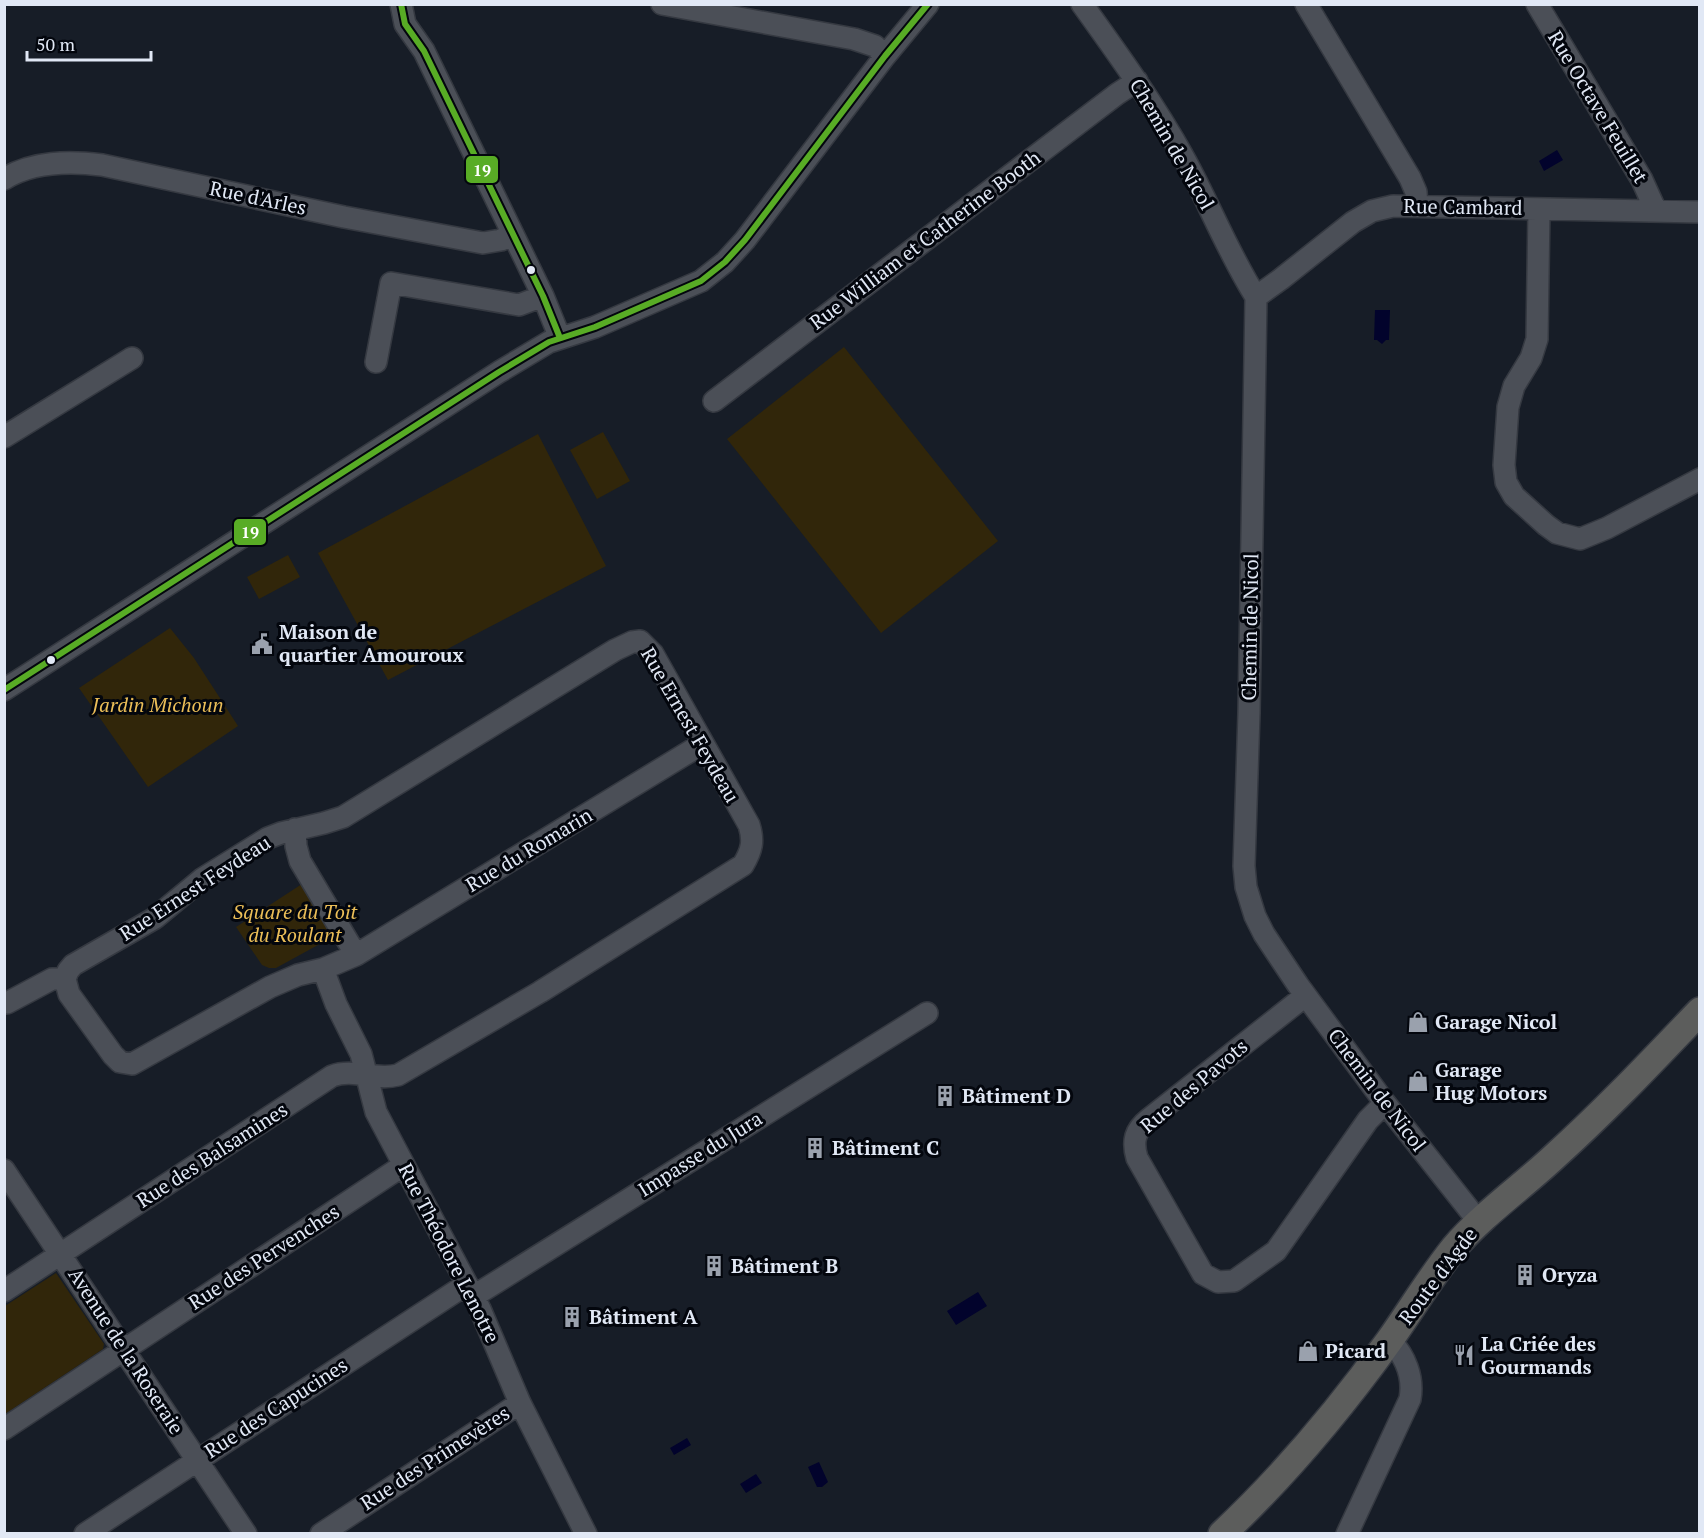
<svg xmlns="http://www.w3.org/2000/svg" width="1704" height="1538" font-family="'PT Serif',serif">
	<style>
		.green { fill: #31260a }
		.water { fill: #02032c }
		.lines { fill: none; stroke-linecap: round; stroke-linejoin: round }
		.minor-casing { stroke: #353941; stroke-width: 24 }
		.major-casing { stroke: #353941; stroke-width: 30 }
		.minor { stroke: #4b4f57; stroke-width: 21 }
		.major { stroke: #5c5d5c; stroke-width: 27 }
		.bus-1-casing { stroke: #03060d; stroke-width: 10 }
		.bus-1 { stroke: #58ac25; stroke-width: 6 }
		.bus-dot { fill: #e1e8f5; stroke: #03060d; stroke-width: 2 }
		.labels { text-anchor: middle; stroke-width: 6; stroke-linejoin: round; paint-order: stroke }
		.street-label { font-size: 20px; fill: #e1e8f5; stroke: #03060d }
		.poi-label { font-size: 20px; font-weight: bold; fill: #e1e8f5; stroke: #03060d; text-anchor: start }
		.park-label { font-size: 20px; font-style: italic; fill: #ebbe58; stroke: #03060d }
		.line-badge { stroke: #03060d; stroke-width: 2 }
		.badge-label { font-size: 16px; text-anchor: middle; font-weight: bold; fill: #fff }
	</style>
	<rect width="100%" height="100%" fill="#171d27"/>
	<path class="green" d="M844,347L998,541L881,633L727,439Z
		M603,432L630,481L597,499L570,450Z
		M538,434L606,566L388,680L318,553Z
		M288,555L300,577L259,599L247,577Z
		M170,628L194,658L238,726L148,787L79,688Z
		M305,882L333,933L329,939L276,968H269L262,965L236,927Z
		M56,1273L104,1344L103,1349L5,1414V1306Z"/>
	<path class="water" d="M1557,150L1563,160L1544,171L1539,161Z
		M1375,310H1390L1389,340H1386L1382,344L1377,340H1374Z
		M978,1292L987,1306L956,1325L947,1311Z
		M687,1438L691,1445L674,1455L670,1448Z
		M819,1462L828,1482L822,1487H817L808,1467Z
		M756,1474L762,1483L746,1493L740,1484Z"/>
	<g class="lines">
		<defs>
			<path id="minor" d="M401,4L405,24L424,51L543,296L560,338
				M662,4L854,39L875,46L885,56
				M1082,4C1118,54 1154,104 1184,158C1209,203 1228,253 1256,297L1249,713L1244,866L1246,887L1255,916L1264,934L1298,985L1385,1103L1479,1222
				M1306,4L1410,178L1416,192L1417,206
				M1537,4L1642,180L1656,211
				M4,179C33,161 69,161 102,165L344,217L483,243L501,240L513,234
				M1539,209L1537,339L1531,358L1514,386L1508,407L1504,465L1506,482L1514,496L1546,525L1557,533L1580,539L1607,528L1700,479
				M1256,297L1281,279L1353,222L1372,211L1393,206L1700,212
				M376,362L391,283L519,305L543,296
				M714,401L1117,94L1137,81
				M4,437L132,358
				M4,690L499,372L549,342L595,327L701,281L725,262L745,240L885,56L928,4
				M295,829L296,846L300,861L356,955L702,744
				M323,969L336,1004L361,1054L376,1112L480,1309L520,1403L586,1534
				M65,979L69,994L113,1055L120,1062L132,1064L270,987L298,975L323,969L356,955
				M1305,996L1149,1119C1135,1130 1132,1141 1137,1158L1203,1274L1218,1282L1234,1281L1276,1251L1368,1120L1385,1103
				M4,1170L246,1534
				M4,1291L332,1076C354,1068 375,1081 398,1075L540,992L743,865C752,850 754,841 749,825L653,654L640,641L632,642L615,650L343,817L324,823L281,833L268,838L202,879L155,918L73,965L68,971L65,979H52L7,1003
				M474,1296L927,1013
				M4,1429L404,1165
				M85,1534L467,1284
				M321,1534L520,1403
				M1347,1534L1410,1399C1414,1377 1405,1356 1390,1340"/>
			<path id="major" d="M1222,1534C1284,1476 1339,1410 1389,1341C1411,1310 1430,1278 1454,1248C1483,1214 1522,1187 1555,1156C1606,1110 1653,1060 1700,1011"/>
		</defs>
		<use href="#minor" class="minor-casing"/>
		<use href="#major" class="major-casing"/>
		<use href="#minor" class="minor"/>
		<use href="#major" class="major"/>
		<defs>
			<path id="bus-1" d="M401,4L405,24L424,51L543,296L560,338
				M4,690L499,372L549,342L595,327L701,281L725,262L745,240L885,56L928,4"/>
		</defs>
		<use href="#bus-1" class="bus-1-casing"/>
		<use href="#bus-1" class="bus-1"/>
	</g>
	<defs>
		<symbol id="civic-bare" viewBox="-9 -9 18 18"><path d="M-.6-6.5H3V-4.5H.6V-3L4-1V1h2V6H-6V1h2V-1L-.6-3ZM-1.2 2.5V6h2.4V2.5Z" fill="#9aa1ad" stroke="#03060d" stroke-width="2.5" paint-order="stroke"/></symbol>
		<symbol id="shop-bare" viewBox="-9 -9 18 18"><path d="M-5-2.5h2.3a2.7 3.5 0 0 1 5.4 0H5L5.5 6h-11ZM-1.5-2.5h3a1.5 2.3 0 0 0-3 0Z" fill="#9aa1ad" stroke="#03060d" stroke-width="2.5" paint-order="stroke"/></symbol>
		<symbol id="building-bare" viewBox="-9 -9 18 18"><path d="M-4-6H4V6H1V3H-1V6H-4ZM-2.5-4.3h1.7v1.8h-1.7ZM.8-4.3h1.7v1.8H.8ZM-2.5-1h1.7V.8h-1.7ZM.8-1h1.7V.8H.8Z" fill="#9aa1ad" stroke="#03060d" stroke-width="2.5" paint-order="stroke"/></symbol>
		<symbol id="restaurant-bare" viewBox="-9 -9 18 18"><path d="M-5-6h1v4h1v-4h1v4h1v-4h1v5L-1.5 .5V6h-2V.5L-5-1ZM5-6V6H3V1.5H1.5Q1.5-4 5-6Z" fill="#9aa1ad" stroke="#03060d" stroke-width="2.5" paint-order="stroke"/></symbol>
	</defs>
	<g fill-rule="evenodd">
		<use href="#civic-bare" x="247" y="629" width="30" height="30"/>
		<use href="#shop-bare" x="1403" y="1007" width="30" height="30"/>
		<use href="#shop-bare" x="1403" y="1066" width="30" height="30"/>
		<use href="#building-bare" x="930" y="1081" width="30" height="30"/>
		<use href="#building-bare" x="800" y="1133" width="30" height="30"/>
		<use href="#building-bare" x="699" y="1251" width="30" height="30"/>
		<use href="#building-bare" x="1510" y="1260" width="30" height="30"/>
		<use href="#building-bare" x="557" y="1302" width="30" height="30"/>
		<use href="#shop-bare" x="1293" y="1336" width="30" height="30"/>
		<use href="#restaurant-bare" x="1449" y="1340" width="30" height="30"/>
	</g>
	<g class="bus-dot">
		<circle cx="531" cy="270" r="5"/>
		<circle cx="51" cy="660" r="5"/>
	</g>
	<g class="labels">
		<g class="street-label">
			<text transform="translate(1598 107) rotate(59)" y="7">Rue Octave Feuillet</text>
			<text transform="translate(1172 144) rotate(60)" y="7">Chemin de Nicol</text>
			<text transform="translate(258 198) rotate(12)" y="7">Rue d'Arles</text>
			<text transform="translate(1463 207) rotate(1)" y="7">Rue Cambard</text>
			<text transform="translate(925 240) rotate(-37)" y="7">Rue William et Catherine Booth</text>
			<text transform="translate(1250 627) rotate(-89)" y="7">Chemin de Nicol</text>
			<text transform="translate(690 725) rotate(60)" y="7">Rue Ernest Feydeau</text>
			<text transform="translate(529 850) rotate(-31)" y="7">Rue du Romarin</text>
			<text transform="translate(195 888) rotate(-33)" y="7">Rue Ernest Feydeau</text>
			<text transform="translate(1194 1086) rotate(-40)" y="7">Rue des Pavots</text>
			<text transform="translate(1377 1090) rotate(53)" y="7">Chemin de Nicol</text>
			<text transform="translate(700 1154) rotate(-32)" y="7">Impasse du Jura</text>
			<text transform="translate(212 1155) rotate(-33)" y="7">Rue des Balsamines</text>
			<text transform="translate(449 1253) rotate(63)" y="7">Rue Théodore Lenotre</text>
			<text transform="translate(264 1257) rotate(-33)" y="7">Rue des Pervenches</text>
			<text transform="translate(1438 1276) rotate(-53)" y="7">Route d'Agde</text>
			<text transform="translate(126 1351) rotate(57)" y="7">Avenue de la Roseraie</text>
			<text transform="translate(276 1408) rotate(-33)" y="7">Rue des Capucines</text>
			<text transform="translate(435 1458) rotate(-33)" y="7">Rue des Primevères</text>
		</g>
		<g class="poi-label">
			<text x="279" y="639">Maison de<tspan x="279" dy="23">quartier Amouroux</tspan></text>
			<text x="1435" y="1029">Garage Nicol</text>
			<text x="1435" y="1077">Garage<tspan x="1435" dy="23">Hug Motors</tspan></text>
			<text x="962" y="1103">Bâtiment D</text>
			<text x="832" y="1155">Bâtiment C</text>
			<text x="731" y="1273">Bâtiment B</text>
			<text x="1542" y="1282">Oryza</text>
			<text x="589" y="1324">Bâtiment A</text>
			<text x="1481" y="1351">La Criée des<tspan x="1481" dy="23">Gourmands</tspan></text>
			<text x="1325" y="1358">Picard</text>
		</g>
		<g class="park-label">
			<text x="158" y="712">Jardin Michoun</text>
			<text x="295" y="919">Square du Toit<tspan x="295" dy="23">du Roulant</tspan></text>
		</g>
	</g>
	<g class="line-badge">
		<rect x="465" y="155" width="34" height="29" rx="6" fill="#58ac25"/>
		<rect x="233" y="518" width="34" height="28" rx="6" fill="#58ac25"/>
	</g>
	<g class="badge-label">
		<text x="482" y="176">19</text>
		<text x="250" y="538">19</text>
	</g>
	<rect width="1704" height="1538" fill="none" stroke="#e1e8f5" stroke-width="12"/>
	<path d="M27 51v9h124v-9" fill="none" stroke="#e1e8f5" stroke-width="3"/>
	<text x="36" y="51" font-size="18" fill="#e1e8f5" stroke="#03060d" stroke-width="4.5" paint-order="stroke">50 m</text>
</svg>
